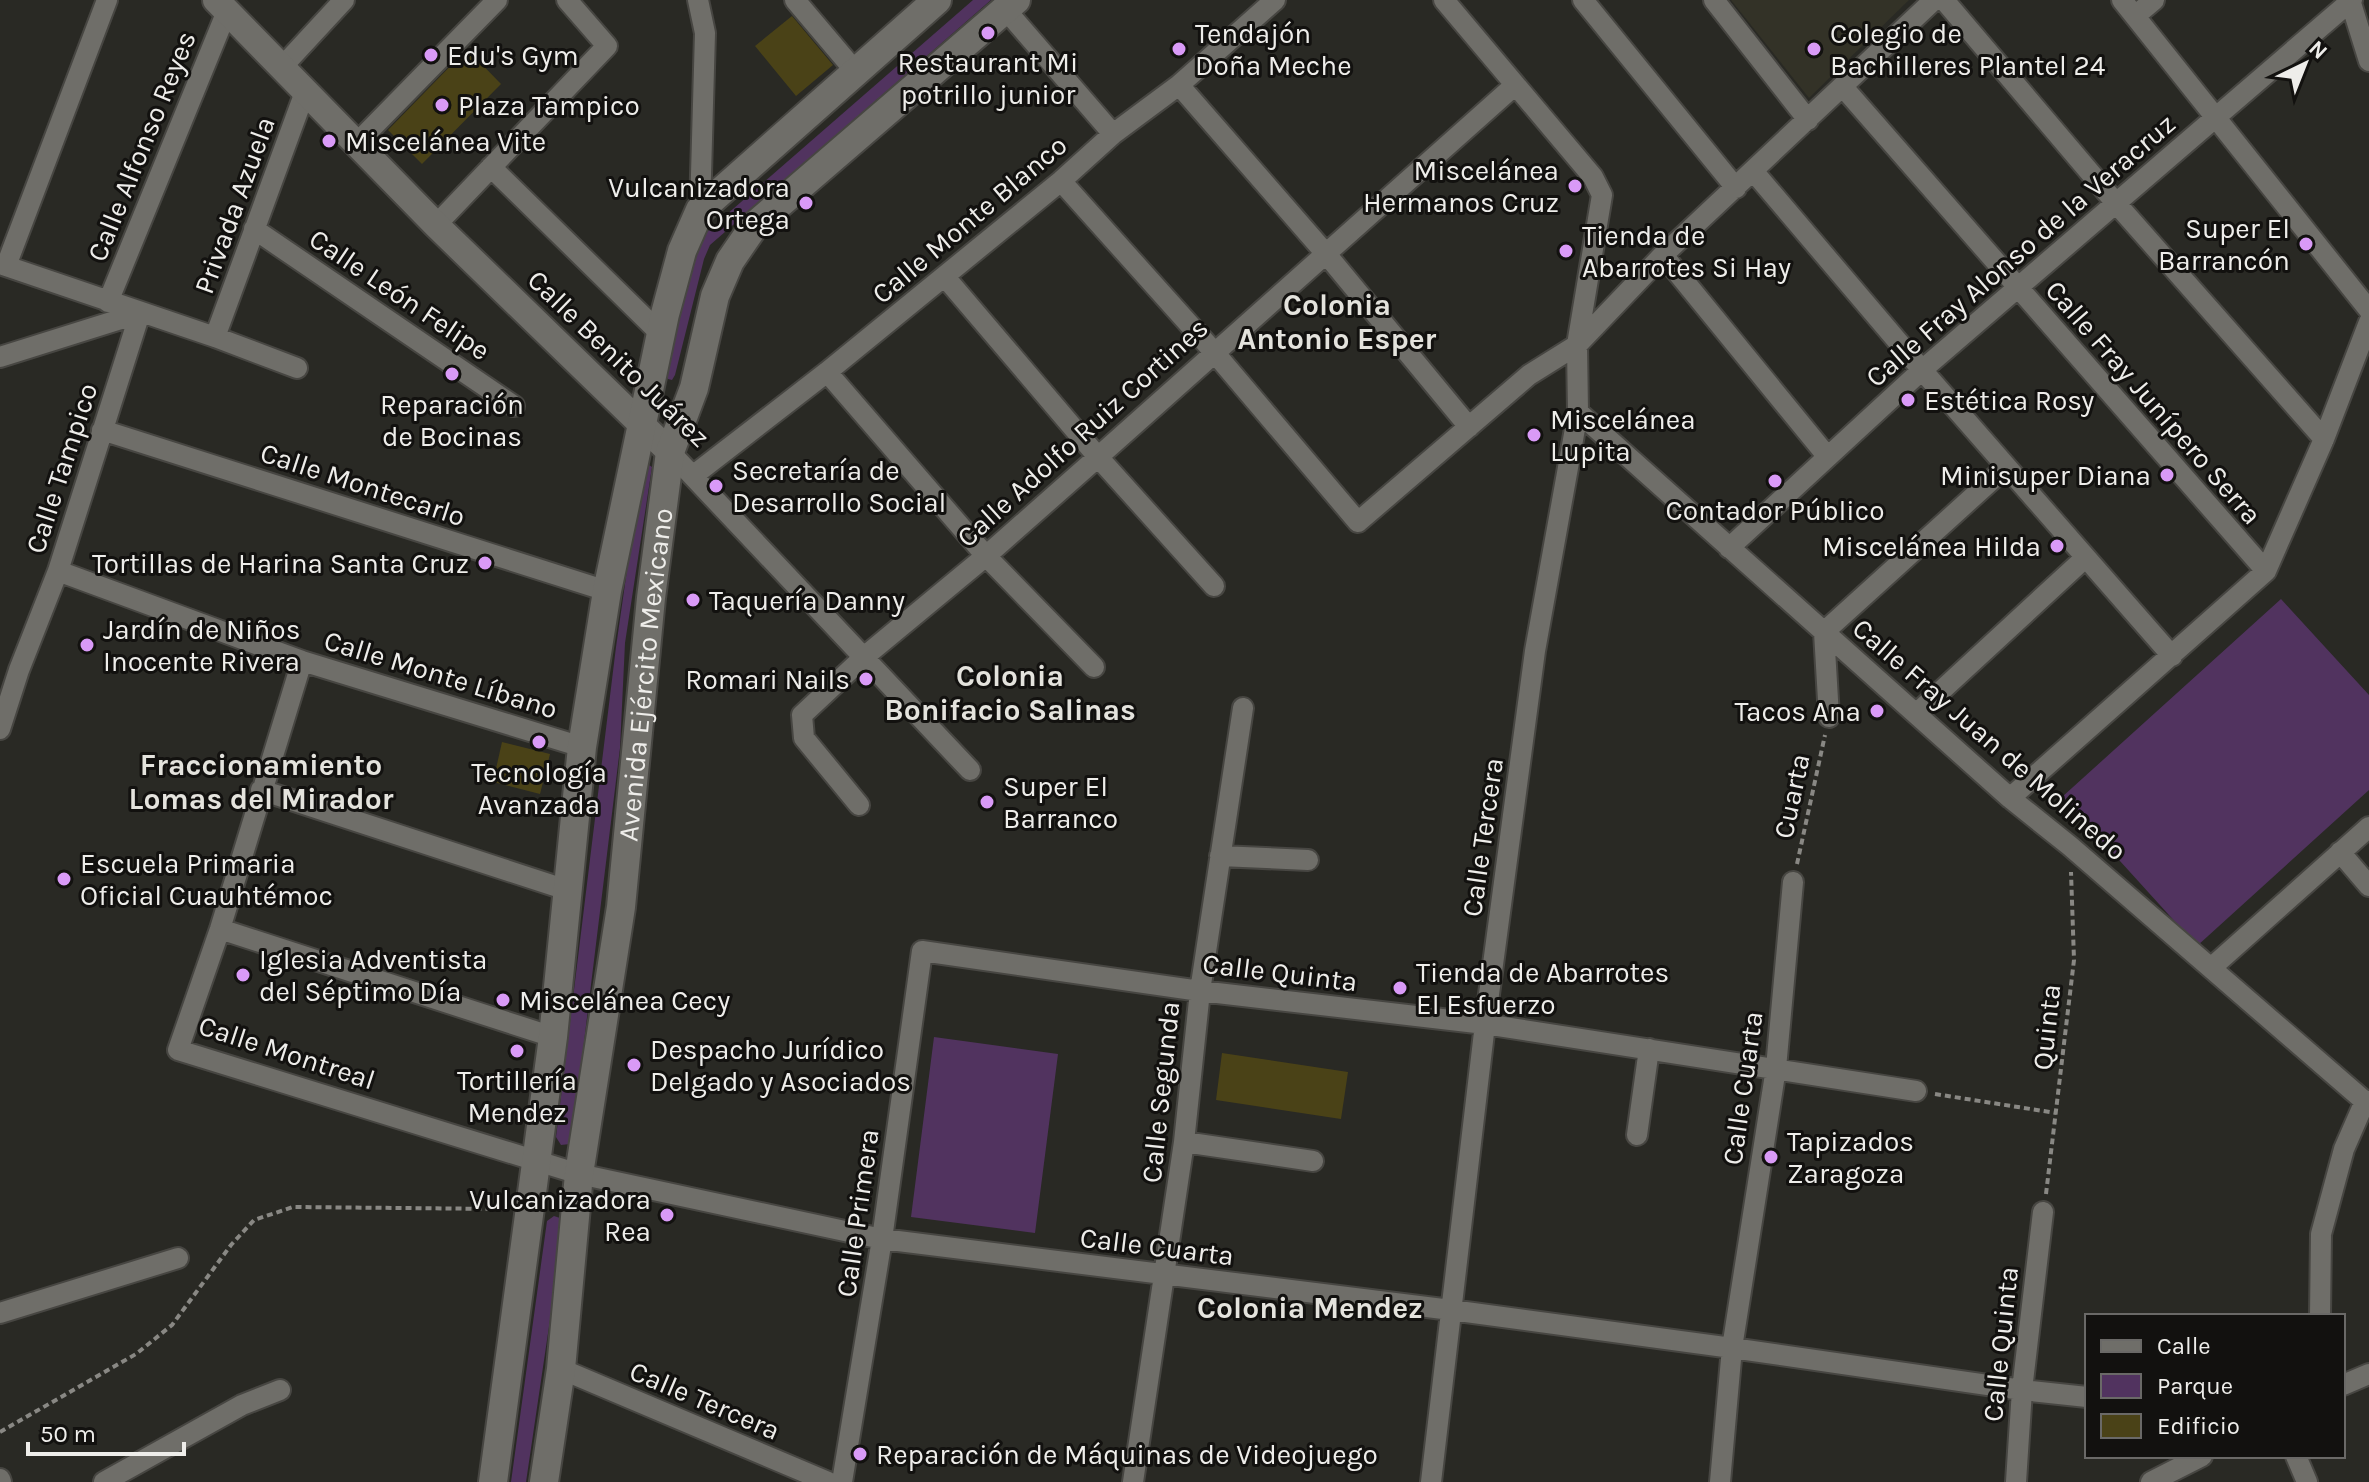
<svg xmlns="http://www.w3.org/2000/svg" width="2369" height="1482" font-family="Karla,sans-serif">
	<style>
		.built { fill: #333227 }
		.green { fill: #51335f }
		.building { fill: #4a4217 }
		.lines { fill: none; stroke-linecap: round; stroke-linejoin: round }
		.minor-casing { stroke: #474642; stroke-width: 24 }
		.tertiary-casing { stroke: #474642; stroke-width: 30 }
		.secondary-casing { stroke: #474642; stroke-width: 32 }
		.path { stroke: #898884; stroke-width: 4; stroke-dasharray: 6 4; stroke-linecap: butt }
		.minor { stroke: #6f6e69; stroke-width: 20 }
		.tertiary { stroke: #6f6e69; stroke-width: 26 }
		.secondary { stroke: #6f6e69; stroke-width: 28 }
		.poi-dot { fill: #d99af7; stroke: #12110f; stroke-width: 3 }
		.labels { text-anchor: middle; stroke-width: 6; stroke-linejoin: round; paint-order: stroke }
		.poi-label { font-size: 28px; fill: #eeedea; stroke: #12110f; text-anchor: start }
		.street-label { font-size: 28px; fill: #eeedea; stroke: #12110f }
		.neighbourhood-label { font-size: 30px; font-weight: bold; fill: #e4e3dd; stroke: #12110f }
	</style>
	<rect width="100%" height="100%" fill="#292924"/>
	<path class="built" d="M1731,0H1909L1809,98Z"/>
	<path class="green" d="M973,0H991L710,245L704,259L675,375L672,380L668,379L666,373L694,254L700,240L710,229Z
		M646,463L652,467L625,643L620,748L572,1140L570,1144L561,1145L556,1137L616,647L642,465Z
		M2281,599L2369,695V790L2197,946L2062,797Z
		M934,1037L1058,1054L1035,1233L911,1217Z
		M554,1216L560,1218L564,1225L526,1482H511L547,1221Z"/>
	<path class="building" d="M792,16L833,65L796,96L755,46Z
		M467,49L501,84L422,164L388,130Z
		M502,742L550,754L540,794L493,782Z
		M1222,1053L1348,1072L1341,1119L1216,1100Z"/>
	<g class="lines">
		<defs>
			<path id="minor" d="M698,0L705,33L700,210
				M795,0L855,71
				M1583,0L1736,188
				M1714,0L1808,120
				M1944,0L2115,202L2324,439
				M2122,0L2369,310
				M2350,0L2369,61
				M1005,9L1113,134
				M2135,16L2154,0
				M283,66L344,0
				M1179,85L1327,255L1469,427
				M1843,87L2266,571
				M356,144L497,0
				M491,167L661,334
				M1754,172L1922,370L2172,656
				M1061,181L1214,352L1358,522L1529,375L1577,345L1663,255L1934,0
				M436,225L607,46L567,0
				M254,229L514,406
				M1663,255L1827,456
				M0,264L215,337L297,368
				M6,266L107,0
				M945,277L1098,457L1214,586
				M108,302L227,11
				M215,337L305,92
				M0,357L140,313
				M827,372L986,556L1094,667
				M1578,412L2010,798L2070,846L2369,1105
				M102,430L607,591
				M670,452L970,770
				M694,475L827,372L1061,181L1113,134L1179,85L1275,0
				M1729,548L1922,370L2352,0
				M58,571L302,661L582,747
				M302,661L220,929L178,1050L579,1174L882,1239L1451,1310L1732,1348L2022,1390L2087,1397
				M1916,714L2085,558
				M1829,717L1824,632L2006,467
				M0,729L19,670L58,571L140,313
				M261,790L567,890
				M2010,798L2266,571L2324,439L2369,322
				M859,805L804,738L802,715L864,657L986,556L1098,457L1514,86
				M2340,852L2369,886
				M1220,856L1308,860
				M220,929L553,1037
				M2211,968L2369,827
				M1637,1135L1649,1049
				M1184,1142L1313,1161
				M0,1313L178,1258
				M2320,1316L2321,1234L2344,1149L2365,1101H2369
				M561,1369L828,1482
				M2343,1385L2369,1374
				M2296,1456L2307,1482
				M0,1479L1,1482
				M104,1482L242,1405L280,1390
				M842,1482L882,1239L922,951L1200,991L1485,1024L1916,1091
				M1133,1482L1184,1142L1200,991L1243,708
				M1431,1482L1485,1024L1535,651L1578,412L1577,345L1602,195L1593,177L1444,0
				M1720,1482L1732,1348L1776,1068L1793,882
				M2016,1482L2022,1390L2043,1212
				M2151,1482L2202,1456"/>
			<path id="tertiary" d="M216,0L436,225L670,452"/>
			<g id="secondary">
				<path d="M493,1482L553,1037L582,747L607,591L665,314L682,251L700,210L937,0"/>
				<path id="s1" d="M544,1482L561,1369L579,1174L621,907L651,598L670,452L694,388L715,296L730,261L754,226L1016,0"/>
			</g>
		</defs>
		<use href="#minor" class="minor-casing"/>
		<use href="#tertiary" class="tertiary-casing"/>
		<use href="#secondary" class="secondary-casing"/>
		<path class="path" d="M1797,864L1825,735
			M1935,1094L2056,1113
			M2046,1194L2074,960L2071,872
			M0,1432L136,1354L172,1325L231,1245L254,1220L293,1207L505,1209"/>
		<use href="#minor" class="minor"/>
		<use href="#tertiary" class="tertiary"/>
		<use href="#secondary" class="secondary"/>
	</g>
	<g class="poi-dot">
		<circle cx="988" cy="33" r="8"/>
		<circle cx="1179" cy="49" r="8"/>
		<circle cx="1814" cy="49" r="8"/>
		<circle cx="431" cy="55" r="8"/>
		<circle cx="442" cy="105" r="8"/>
		<circle cx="329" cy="141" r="8"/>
		<circle cx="1575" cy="186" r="8"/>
		<circle cx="806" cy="203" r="8"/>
		<circle cx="2306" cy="244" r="8"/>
		<circle cx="1566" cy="251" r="8"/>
		<circle cx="452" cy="374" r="8"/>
		<circle cx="1908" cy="400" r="8"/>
		<circle cx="1534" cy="435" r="8"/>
		<circle cx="2167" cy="475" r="8"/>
		<circle cx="1775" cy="481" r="8"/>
		<circle cx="716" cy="486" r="8"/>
		<circle cx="2057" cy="546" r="8"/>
		<circle cx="485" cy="563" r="8"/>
		<circle cx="693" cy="600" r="8"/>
		<circle cx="87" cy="645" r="8"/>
		<circle cx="866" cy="679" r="8"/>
		<circle cx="1877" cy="711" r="8"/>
		<circle cx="539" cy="742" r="8"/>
		<circle cx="987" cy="802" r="8"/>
		<circle cx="64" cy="879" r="8"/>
		<circle cx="243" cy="975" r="8"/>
		<circle cx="1400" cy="988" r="8"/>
		<circle cx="503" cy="1000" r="8"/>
		<circle cx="517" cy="1051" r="8"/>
		<circle cx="634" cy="1065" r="8"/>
		<circle cx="1771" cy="1157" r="8"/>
		<circle cx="667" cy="1215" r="8"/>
		<circle cx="860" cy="1454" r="8"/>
	</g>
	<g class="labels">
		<g class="poi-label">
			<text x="1195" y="43">Tendajón<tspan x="1195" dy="32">Doña Meche</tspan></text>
			<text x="1830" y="43">Colegio de<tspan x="1830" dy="32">Bachilleres Plantel 24</tspan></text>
			<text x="447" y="65">Edu's Gym</text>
			<text x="988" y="72" text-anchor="middle">Restaurant Mi<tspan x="988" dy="32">potrillo junior</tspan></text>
			<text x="458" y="115">Plaza Tampico</text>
			<text x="345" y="151">Miscelánea Vite</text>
			<text x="1559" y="180" text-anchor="end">Miscelánea<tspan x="1559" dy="32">Hermanos Cruz</tspan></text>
			<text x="790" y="197" text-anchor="end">Vulcanizadora<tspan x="790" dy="32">Ortega</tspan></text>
			<text x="2290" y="238" text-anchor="end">Super El<tspan x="2290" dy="32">Barrancón</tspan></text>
			<text x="1582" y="245">Tienda de<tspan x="1582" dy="32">Abarrotes Si Hay</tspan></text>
			<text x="1924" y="410">Estética Rosy</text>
			<text x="452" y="414" text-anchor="middle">Reparación<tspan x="452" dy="32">de Bocinas</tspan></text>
			<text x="1550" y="429">Miscelánea<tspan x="1550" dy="32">Lupita</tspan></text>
			<text x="732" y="480">Secretaría de<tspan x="732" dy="32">Desarrollo Social</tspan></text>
			<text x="2151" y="485" text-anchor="end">Minisuper Diana</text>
			<text x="1775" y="520" text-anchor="middle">Contador Público</text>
			<text x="2041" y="556" text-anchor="end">Miscelánea Hilda</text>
			<text x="469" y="573" text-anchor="end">Tortillas de Harina Santa Cruz</text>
			<text x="709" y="610">Taquería Danny</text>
			<text x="103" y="639">Jardín de Niños<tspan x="103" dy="32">Inocente Rivera</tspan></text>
			<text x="850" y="689" text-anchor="end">Romari Nails</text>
			<text x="1861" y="721" text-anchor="end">Tacos Ana</text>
			<text x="539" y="782" text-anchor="middle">Tecnología<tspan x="539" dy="32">Avanzada</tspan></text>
			<text x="1003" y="796">Super El<tspan x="1003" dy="32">Barranco</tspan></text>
			<text x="80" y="873">Escuela Primaria<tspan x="80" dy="32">Oficial Cuauhtémoc</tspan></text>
			<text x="259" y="969">Iglesia Adventista<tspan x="259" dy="32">del Séptimo Día</tspan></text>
			<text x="1416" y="982">Tienda de Abarrotes<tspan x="1416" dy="32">El Esfuerzo</tspan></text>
			<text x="519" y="1010">Miscelánea Cecy</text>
			<text x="650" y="1059">Despacho Jurídico<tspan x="650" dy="32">Delgado y Asociados</tspan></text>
			<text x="517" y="1090" text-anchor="middle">Tortillería<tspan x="517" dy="32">Mendez</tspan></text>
			<text x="1787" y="1151">Tapizados<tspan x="1787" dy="32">Zaragoza</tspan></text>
			<text x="651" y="1209" text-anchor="end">Vulcanizadora<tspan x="651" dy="32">Rea</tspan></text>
			<text x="876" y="1464">Reparación de Máquinas de Videojuego</text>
		</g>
		<g class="street-label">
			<text transform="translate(141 146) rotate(-68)" y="10">Calle Alfonso Reyes</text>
			<text transform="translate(234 205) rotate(-70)" y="10">Privada Azuela</text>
			<text transform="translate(969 219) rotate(-40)" y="10">Calle Monte Blanco</text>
			<text transform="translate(2020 250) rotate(-41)" y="10">Calle Fray Alonso de la Veracruz</text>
			<text transform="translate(400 294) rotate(34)" y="10">Calle León Felipe</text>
			<text transform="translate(619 358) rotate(44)" y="10">Calle Benito Juárez</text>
			<text transform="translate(2154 402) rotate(49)" y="10">Calle Fray Junípero Serra</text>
			<text transform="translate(1082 432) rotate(-42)" y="10">Calle Adolfo Ruiz Cortines</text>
			<text transform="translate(61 468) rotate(-72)" y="10">Calle Tampico</text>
			<text transform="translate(363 484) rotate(18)" y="10">Calle Montecarlo</text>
			<text transform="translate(441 674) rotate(17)" y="10">Calle Monte Líbano</text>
			<text dy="10" stroke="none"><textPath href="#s1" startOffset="814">Avenida Ejército Mexicano</textPath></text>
			<text transform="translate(1990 739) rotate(41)" y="10">Calle Fray Juan de Molinedo</text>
			<text transform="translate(1791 796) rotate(-78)" y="10">Cuarta</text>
			<text transform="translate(1482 837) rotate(-82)" y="10">Calle Tercera</text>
			<text transform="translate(1280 972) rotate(7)" y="10">Calle Quinta</text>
			<text transform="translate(2046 1027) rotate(-84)" y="10">Quinta</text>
			<text transform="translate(287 1052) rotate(18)" y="10">Calle Montreal</text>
			<text transform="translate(1742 1088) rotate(-82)" y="10">Calle Cuarta</text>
			<text transform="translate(1160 1092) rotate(-84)" y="10">Calle Segunda</text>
			<text transform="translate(857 1213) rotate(-82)" y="10">Calle Primera</text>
			<text transform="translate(1157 1246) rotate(7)" y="10">Calle Cuarta</text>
			<text transform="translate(2000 1344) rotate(-84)" y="10">Calle Quinta</text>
			<text transform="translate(705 1400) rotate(23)" y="10">Calle Tercera</text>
		</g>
		<g class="neighbourhood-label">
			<text x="1337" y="315">Colonia<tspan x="1337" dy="34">Antonio Esper</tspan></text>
			<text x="1010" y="686">Colonia<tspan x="1010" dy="34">Bonifacio Salinas</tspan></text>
			<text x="261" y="775">Fraccionamiento<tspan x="261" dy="34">Lomas del Mirador</tspan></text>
			<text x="1310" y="1318">Colonia Mendez</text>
		</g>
	</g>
	<rect x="2085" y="1314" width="260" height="144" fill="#12110f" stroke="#6a6967" stroke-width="2"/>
	<rect x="2101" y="1340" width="40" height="12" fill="#6f6e69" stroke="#6a6967" stroke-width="2"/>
	<text x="2157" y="1354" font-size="24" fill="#eeedea">Calle</text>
	<rect x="2101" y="1374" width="40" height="24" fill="#51335f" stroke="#6a6967" stroke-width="2"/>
	<text x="2157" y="1394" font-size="24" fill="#eeedea">Parque</text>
	<rect x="2101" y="1414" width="40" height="24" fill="#4a4217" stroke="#6a6967" stroke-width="2"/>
	<text x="2157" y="1434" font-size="24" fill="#eeedea">Edificio</text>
	<g transform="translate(2305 64) rotate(43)" stroke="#12110f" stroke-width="6" paint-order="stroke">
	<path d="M0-6L14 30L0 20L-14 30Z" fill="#eeedea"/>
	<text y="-12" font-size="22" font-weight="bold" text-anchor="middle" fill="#eeedea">N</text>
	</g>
	<path d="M28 1442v12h156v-12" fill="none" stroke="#eeedea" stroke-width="4"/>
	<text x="40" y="1442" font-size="24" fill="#eeedea" stroke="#12110f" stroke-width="6" paint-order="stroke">50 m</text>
</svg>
